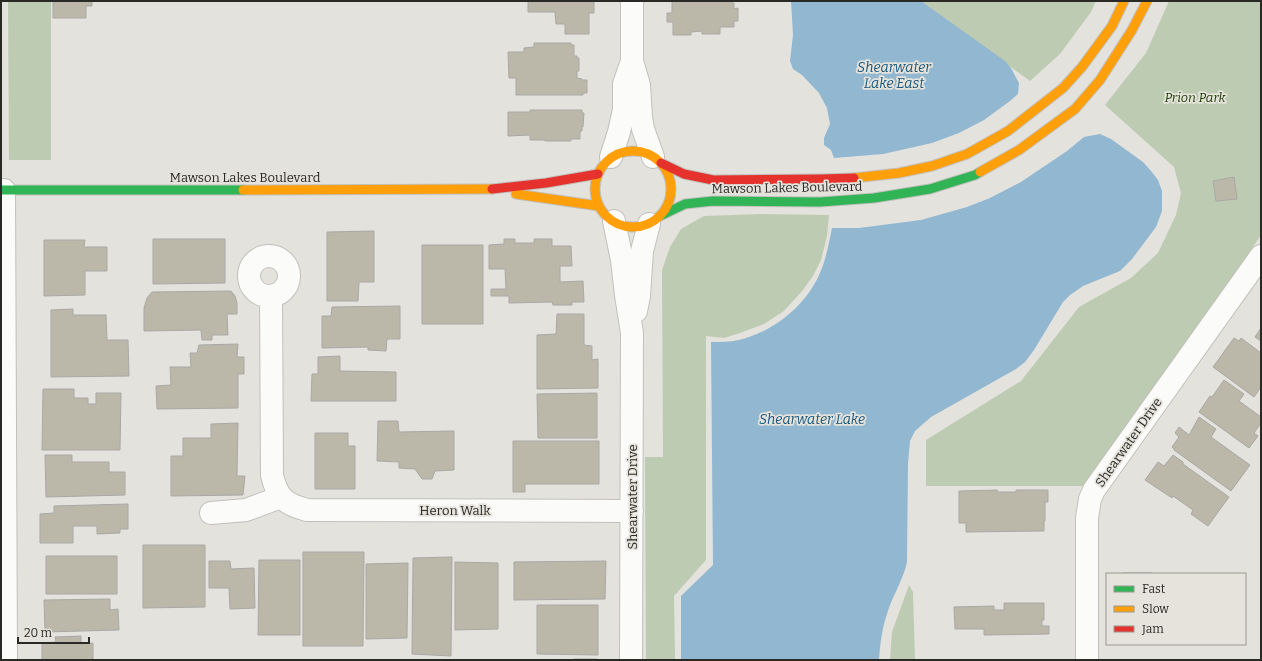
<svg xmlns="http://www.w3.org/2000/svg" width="1262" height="661" font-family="Bitter,serif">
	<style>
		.green { fill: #becbb3 }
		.water { fill: #91b7d1 }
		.building { fill: #bbb8aa; stroke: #a9a8a5 }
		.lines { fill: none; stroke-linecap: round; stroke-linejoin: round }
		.street-casing { stroke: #c1c0bc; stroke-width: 24 }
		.fast-casing { stroke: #c1c0bc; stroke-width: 11 }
		.slow-casing { stroke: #c1c0bc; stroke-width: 11 }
		.jam-casing { stroke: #c1c0bc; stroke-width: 11 }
		.street { stroke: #fbfbfa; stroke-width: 22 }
		.fast { stroke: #30b455; stroke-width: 9 }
		.slow { stroke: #ff9f0a; stroke-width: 9 }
		.jam { stroke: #e5322d; stroke-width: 9 }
		.labels { text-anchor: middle; stroke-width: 3.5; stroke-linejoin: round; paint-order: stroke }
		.park-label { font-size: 13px; font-style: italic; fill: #1c3c02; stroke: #e5e3db }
		.street-label { font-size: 13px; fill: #292925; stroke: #e5e3db }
		.water-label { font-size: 14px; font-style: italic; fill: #19587f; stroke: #e5e3db }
	</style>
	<rect width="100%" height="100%" fill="#e3e2dd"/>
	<path class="green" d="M8,1H51V160H9Z
		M921,1H1096L1091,12L1060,54L1030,81Z
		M1169,1H1261V235L1088,486H926V440L1021,381L1079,307L1131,278L1158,253L1176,215L1181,193L1174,167L1105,105L1146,53Z
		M762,214L829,215L827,236L821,260L813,276L803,290L784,311L764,324L740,333L724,338L706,336V560L674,596L675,660H646L645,457H663L662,270L670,247L681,229L704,216Z
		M909,585L913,592L915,660H890L892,632Z"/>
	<path class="water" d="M791,1H921L1005,61L1011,68L1019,83L1018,94L1010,101L984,120L959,133L932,143L883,154L834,158L831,150L824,145V138L830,124L827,108L819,93L802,75L793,69L790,61L793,35Z
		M1100,134L1111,139L1143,162L1151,171L1158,180L1162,191V211L1156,227L1132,259L1120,271L1083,286L1070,295L1063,302L1034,350L1025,362L1016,369L931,417L915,431L910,441L908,463L907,562C903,581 892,596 887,614C882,628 880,645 879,660H681V596L713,565L711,342C720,342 730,342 739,340C773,332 806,306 820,273C826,259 829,243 832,228H859L921,220L967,207L990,198L1021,182L1067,151L1084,137Z"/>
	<path class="building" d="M53,1H92V6H86V18H53Z
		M528,1H594V13H589V34H565V24H556L555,12H528Z
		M672,1H732V3H734V9L738,8V21H734V27H720V34H702V31L691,32V35H673V22H667V13H672Z
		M534,43H571V45H574V56H577V58H579V71H577V78L582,79V80H587V93H583V95H516V78H509L508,52H524V48L534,47Z
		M530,110H582V113H584L583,127L582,126V131H580V139H571V141H545L544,140H530V135L508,136V112H530Z
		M1234,177L1237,199L1216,201L1213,181Z
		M374,231V282H359L358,301H327V232Z
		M153,239H225V283L153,284Z
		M504,239H515V243H534V239H552V246H571L572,266H560V282L583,281L584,302H572V305H553L552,302L509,303V296H491V289H506L505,269H489V245L504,244Z
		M44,240H85L84,247H107V271H85V295L44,296Z
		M422,245H483V324H422Z
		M231,291L235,296L237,303V314H227L228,335H212V340H202L201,330L144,331V308L147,298L152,292Z
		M400,306V339H387L386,351L368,350V347L322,348V316H331L332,307Z
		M73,309V315H106L107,340H128L129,376L51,377V310Z
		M557,314H584V345L592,346V360L598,359V388L537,389V335L556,334Z
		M1261,328V341L1255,337Z
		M1234,338L1239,341L1241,338L1261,353V387L1254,397L1213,367Z
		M238,344L237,357H244V374H238V408L157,409L156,386L171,385L170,367H191L190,353H197L199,345Z
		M340,356V371L396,372V401H311L312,374H318V357Z
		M1224,380L1244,394L1239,401L1261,417V423L1254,433L1258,436L1249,448L1199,412L1210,396L1212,397Z
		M43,389H74V398H88V404H96V393H121L120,450H42Z
		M597,393V438H538L537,394Z
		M1199,417L1216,429L1211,437L1250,465L1231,491L1174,450V449L1172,447L1179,437L1175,433L1179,427L1189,435Z
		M378,421H398L399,432L454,431V470L435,471L432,479H422L415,469L399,468V462L377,461Z
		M238,423L237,476H245L243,495L171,496V456H183V438H211V424Z
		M315,433H348V446H355V489H315Z
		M513,441H599V484H525V492H513Z
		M45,455H72V462H109V472H125V495L46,497Z
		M1173,455L1183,462V464L1229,497L1208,526L1191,514L1193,510L1173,496L1172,498L1145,480L1158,462L1164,466Z
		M997,490L998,492H1016V490H1048V502H1045V521H1044V531L966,532V523H959V491Z
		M128,504V529H120V533L97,534V526H73V543H40V514L54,513V506Z
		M143,545H205V607L143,608Z
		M303,552H364L363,646H303Z
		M46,556H117V594H46Z
		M452,557L451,656L412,654L413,558Z
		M259,560H300V635H258Z
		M209,561H230L231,569L254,568L255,608L230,609L229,588H209Z
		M606,561L605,599L514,600V562Z
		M455,562L498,563V629L455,630Z
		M408,563L407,638L366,639V564Z
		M1123,573H1152V574H1123Z
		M110,599V610L118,609L119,630L45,632L44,600Z
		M1004,603H1044V620H1042V626H1049V634L984,635V629H955L954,607L994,606V610H1004Z
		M537,605H598V655L537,654Z
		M81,636V644L93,643V660H42V643L56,642L55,637Z
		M573,659H597V660H573Z"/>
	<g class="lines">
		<defs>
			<path id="street" d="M632,1V61L639,85L641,117L643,129L653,157
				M611,157L619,132L624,110V84L631,64
				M4,190L6,660
				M614,221L622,260L626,295L632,333L631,660
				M249 276a20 20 0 1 1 40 0a20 20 0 1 1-40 0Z
				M271,296L272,475C277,497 284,504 307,510L632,511
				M636,311L639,296L642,251L649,224
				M211,513L246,510L281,497
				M1087,660V518L1090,499L1094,490L1261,256"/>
			<path id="fast" d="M1,190H243
				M660,216L685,204L713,201L820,202L874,198L930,189L975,175L980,172"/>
			<path id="slow" d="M595 189a38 38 0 1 1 76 0a38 38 0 1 1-76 0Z
				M980,172L1019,150L1075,109L1100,80L1132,30L1147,1
				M854,178L899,173L932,166L967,154L1008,131L1063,88L1082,67L1112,26L1124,1
				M243,190L492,189
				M516,194L599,206"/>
			<path id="jam" d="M661,163L684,174L713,180L821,179L854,178
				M492,189L546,183L598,174"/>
		</defs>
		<use href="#street" class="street-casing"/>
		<use href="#fast" class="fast-casing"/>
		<use href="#slow" class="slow-casing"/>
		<use href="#jam" class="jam-casing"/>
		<use href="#street" class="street"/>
		<use href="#fast" class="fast"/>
		<use href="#slow" class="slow"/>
		<use href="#jam" class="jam"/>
	</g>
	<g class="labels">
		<g class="park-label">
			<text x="1195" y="102">Prion Park</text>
		</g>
		<g class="street-label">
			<text x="245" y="182">Mawson Lakes Boulevard</text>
			<text transform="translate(787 187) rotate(-1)" y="5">Mawson Lakes Boulevard</text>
			<text transform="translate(1128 442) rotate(-55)" y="5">Shearwater Drive</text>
			<text transform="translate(632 497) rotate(-90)" y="5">Shearwater Drive</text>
			<text x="455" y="515">Heron Walk</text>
		</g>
		<g class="water-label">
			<text x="894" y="72">Shearwater<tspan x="894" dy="16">Lake East</tspan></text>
			<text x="812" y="424">Shearwater Lake</text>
		</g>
	</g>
	<rect width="1262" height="661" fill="none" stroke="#292925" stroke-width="4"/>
	<rect x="1106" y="573" width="140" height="72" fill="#e5e3db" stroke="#9a9992"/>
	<rect x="1114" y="586" width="20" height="6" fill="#30b455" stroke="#9a9992"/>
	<text x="1142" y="593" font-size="12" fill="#292925">Fast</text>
	<rect x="1114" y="606" width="20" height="6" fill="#ff9f0a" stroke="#9a9992"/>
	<text x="1142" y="613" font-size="12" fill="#292925">Slow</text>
	<rect x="1114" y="626" width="20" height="6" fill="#e5322d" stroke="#9a9992"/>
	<text x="1142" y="633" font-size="12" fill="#292925">Jam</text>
	<path d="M18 637v6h71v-6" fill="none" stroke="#292925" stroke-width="2"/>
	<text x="24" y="637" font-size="12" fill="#292925" stroke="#e5e3db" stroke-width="3" paint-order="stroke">20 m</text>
</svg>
